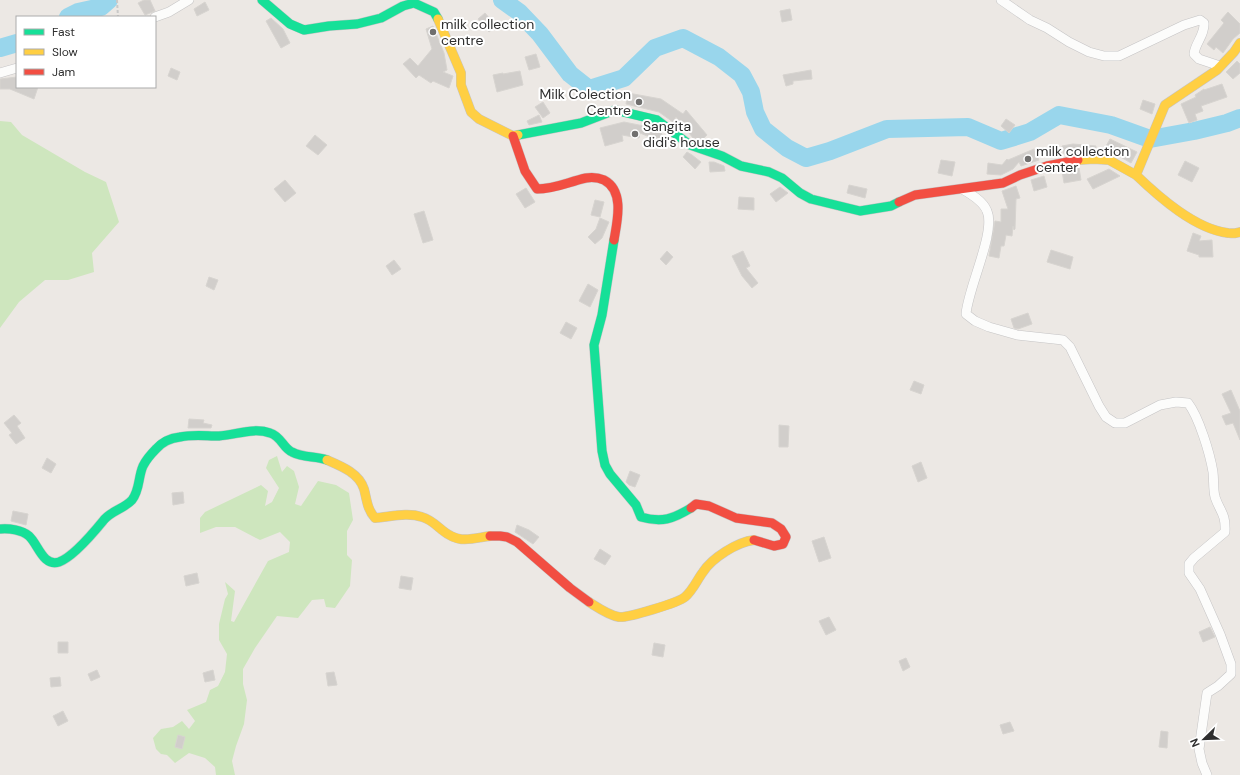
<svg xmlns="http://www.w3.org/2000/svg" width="1240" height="775" font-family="'DM Sans',sans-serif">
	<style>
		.green { fill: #cee6be }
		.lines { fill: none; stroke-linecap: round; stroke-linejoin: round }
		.river { stroke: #99d6ec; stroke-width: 18 }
		.building { fill: #d1cecb; stroke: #d7d4d0 }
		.street-casing { stroke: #c5c4c5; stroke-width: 10 }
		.fast-casing { stroke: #c5c4c5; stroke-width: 10 }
		.slow-casing { stroke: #c5c4c5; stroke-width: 10 }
		.jam-casing { stroke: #c5c4c5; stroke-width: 10 }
		.path { stroke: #c9c9c8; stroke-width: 2; stroke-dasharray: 3 2; stroke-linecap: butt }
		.street { stroke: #fcfcfb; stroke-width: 9 }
		.fast { stroke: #16e098; stroke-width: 9 }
		.slow { stroke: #ffcf43; stroke-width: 9 }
		.jam { stroke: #f24e42; stroke-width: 9 }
		.poi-dot { fill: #706f6e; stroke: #fff; stroke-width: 1.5 }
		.labels { text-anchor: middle; stroke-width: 4; stroke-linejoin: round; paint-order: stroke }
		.poi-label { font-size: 14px; fill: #2e2e2e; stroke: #fff; text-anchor: start }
	</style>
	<rect width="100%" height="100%" fill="#ece8e4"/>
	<path class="green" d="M0,121L11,122L22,135L85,172L106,182L119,222L92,253L94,272L68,280H45L19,302L0,328Z
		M277,456L282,472L287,466L294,471L299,487L295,504L301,506L318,481L336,485L349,493L353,520L347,531V555L352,560L350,586L335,608L326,607L324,599L312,600L298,618L277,616L255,648L243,669V684L247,700L244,724L236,746L232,761L235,775H216L215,767L205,758L189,753L175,763L167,755L161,754L156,749L153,738L161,729L173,727L182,721L189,729L195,721L187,710L206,702L210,690L218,686L225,672L227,654L219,640V624L225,599L228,594L225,582L235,591L231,621L234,622L268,561L289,552L290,542L280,532L260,540L235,527H216L200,533V518L205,512L261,485L268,491L265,506L272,502L279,488L266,468L269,460Z"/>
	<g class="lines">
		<path class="river" d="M502,0L519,12L540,34L570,74L589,89L624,78L655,48L683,38L719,57L742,75L751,92L755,112L763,129L787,148L806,158L830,151L887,129L968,127L1001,141L1030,132L1059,115L1111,125L1150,139L1194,131L1227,123L1240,118
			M68,17L78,12L101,7L109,0
			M0,48L17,43"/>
	</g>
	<path class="building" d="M144,0H150L155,11L145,15L138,3Z
		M205,2L209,10L197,16L194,9Z
		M790,9L792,20L782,22L780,11Z
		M1228,12L1240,24V33L1233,39L1223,53L1216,47L1214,50L1207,44L1224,23L1221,20Z
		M485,13L496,26L489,32L478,19Z
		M271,18L283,29L290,43L281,48L266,21Z
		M433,26L444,53L447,70L443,72L453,76L449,88L433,81L431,83L419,75L416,78L403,64L410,58L418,66L432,49L426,29Z
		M536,54L540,67L529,70L525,57Z
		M1237,61L1240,64V73L1233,79L1226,72Z
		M171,68L180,72L177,80L168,76Z
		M811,70L812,79L793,81V84L786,86L783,75Z
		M520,71L523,85L497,92L493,75L503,73V74Z
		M17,77V87H38L34,99L10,89H0V79Z
		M1222,84L1227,97L1201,106L1203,111L1195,114L1197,120L1189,123L1181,104L1196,97L1195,95L1204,89V90Z
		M628,93L661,99L683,114L686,110L707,135L701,141L693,138L676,117L673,122L659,112L626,104Z
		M1143,100L1155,104L1152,114L1140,109Z
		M543,102L550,113L543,118L535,107Z
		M539,115L542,122L529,125L527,121Z
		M1006,119L1015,125L1009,133L1001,126Z
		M624,122L654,128L662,134L659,141L640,133L639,138L622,135L623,141L605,146L600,128Z
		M315,135L327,145L318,155L306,146Z
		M1110,139L1137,152L1131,163L1105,148Z
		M1073,144L1096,146V149H1094V151H1083L1064,154L1062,146Z
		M1061,148L1062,155L1051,157L1050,150Z
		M1034,149L1039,160L1021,166L1019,162L1013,169L1001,175L987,174L988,163L1002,165L1007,159L1008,160Z
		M687,152L692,155L701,162L695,169L683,157Z
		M941,160L955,162L952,176L938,173Z
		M1185,161L1199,168L1192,182L1178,175Z
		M709,162H714L724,166L725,171L710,172Z
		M1079,168L1081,180L1064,183L1062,171Z
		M1109,169L1120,176L1093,189L1087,179Z
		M1044,176L1047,187L1034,191L1031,180Z
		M285,180L296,193L285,202L274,189Z
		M849,185L867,189L865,198L847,193Z
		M1016,186L1020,198L1016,199L1015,229L1014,230L1013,226L1012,236L1006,235L1004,246H1001L999,258L989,256L995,221L1001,222V209H1008L1002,191Z
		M780,187L788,193L776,202L770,194Z
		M526,188L535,202L525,208L516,194Z
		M739,197L754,198V210L738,209Z
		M595,200L604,202L600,217L591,215Z
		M424,211L433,240L423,243L414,214Z
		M600,218L609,222L602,238L595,244L588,237L596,229Z
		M1193,233L1201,236L1199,241L1212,240L1213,257H1199V255L1187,251Z
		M1051,250L1073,257L1070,269L1047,262Z
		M667,251L673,257L666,265L660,259Z
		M743,251L750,266L746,268L758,283L752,288L742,276L732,256Z
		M394,260L401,269L392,275L386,266Z
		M209,277L218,280L214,290L206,286Z
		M588,284L598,290L590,307L579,301Z
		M1028,313L1032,324L1018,329L1014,328L1011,319Z
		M566,322L577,328L571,339L560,333Z
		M914,381L924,385L921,394L910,390Z
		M1231,390L1240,411V440L1233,423L1226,425L1222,416L1231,413L1222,394Z
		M14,415L21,423L17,426L25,438L16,444L9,435L12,433L4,423Z
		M189,419L204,420L203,423L212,425L211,428H188Z
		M779,425L789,426L788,447H779Z
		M47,458L56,464L51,473L42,468Z
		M921,462L927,478L918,482L912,466Z
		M630,471L640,475L635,487L629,485L626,482Z
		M183,492L184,503L173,505L172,493Z
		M13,511L28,514L26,525L11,521Z
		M517,525L529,530L539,537L533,544L515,532Z
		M824,537L831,558L819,562L812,541Z
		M600,549L611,556L605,565L594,559Z
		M197,573L199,583L186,586L184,576Z
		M401,576L413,578L411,590L399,588Z
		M829,617L836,630L826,635L819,621Z
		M1210,627L1215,637L1203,642L1199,632Z
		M58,642H68V653H58Z
		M654,643L665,645L663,657L652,655Z
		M906,658L910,667L903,671L899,661Z
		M97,670L100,677L91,681L88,674Z
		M213,670L215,680L205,682L203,673Z
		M334,672L337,685L328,686L326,673Z
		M60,677L61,686L51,687L50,678Z
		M63,711L68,721L58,726L53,716Z
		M1010,722L1014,731L1003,734L1000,725Z
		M1161,731L1168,732L1167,748L1159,747Z
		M178,735L185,737L182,749L175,747Z"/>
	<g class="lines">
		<defs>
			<path id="street" d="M1001,0L1030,20L1047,28L1069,42L1089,52L1104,56H1119L1184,25L1200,20L1204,23C1205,35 1195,43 1194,54L1199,59L1220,66
				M155,17L169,12L189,0
				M0,73L17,68
				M962,189C971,194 983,201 987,211C996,232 968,288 966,314L975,321L989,327L1017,335L1063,340L1070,347L1099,406L1106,417L1115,423H1125L1160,405L1176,402L1188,403C1199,417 1210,454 1213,472C1214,480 1213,489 1215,497C1220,512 1226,513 1225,532L1194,558L1189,564V573L1200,589L1220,634L1231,664V674L1218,686L1207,693L1199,749L1202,763L1207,775"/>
			<path id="fast" d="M262,0L290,24L304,30L329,26L357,24L381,18L403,6L414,3L434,12L438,19
				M518,135L581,123L615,110L657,120L690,145L722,156L741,166L769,172L782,178L800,193L811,199L860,211L891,206L899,202
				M614,240L602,315L594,345L602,451L605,465L610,474L636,505L641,517C662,523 673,519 691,508
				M0,529C9,528 22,530 29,536C38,544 43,567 59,562C73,557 94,532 103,521C110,511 124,509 132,500C140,490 138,477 143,466C146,460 152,453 156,449C162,442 171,438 180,437C193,434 206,436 219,436C236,435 254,427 270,433C281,436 283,448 292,452C303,458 316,456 327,460"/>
			<path id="slow" d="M438,19L461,73V85L471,112L479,119L513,136L518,135
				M1240,43L1234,52L1217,70L1165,105L1136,175C1159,197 1195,229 1228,233C1232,234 1236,233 1240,232
				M1078,160L1094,159L1109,160L1136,175
				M327,460C341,466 359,473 364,489C367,500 367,509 375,518C390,517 407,512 422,517C430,519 436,525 442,530C459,544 470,539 490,536
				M589,602C597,607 608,615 619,617C627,618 678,603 685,597C693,590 697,580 703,572C712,558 737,542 754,540"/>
			<path id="jam" d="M513,136L525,171L537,189C555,189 568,182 586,178C592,177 597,177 604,180C625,191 617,222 614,240
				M899,202L915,195L1003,183L1020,175L1047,166L1078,160
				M691,508L696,504L709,506L736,518L772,523L781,529L786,537L783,544L774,546L754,540
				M490,536H500L507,537L517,542L570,588L589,602"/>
		</defs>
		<use href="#street" class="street-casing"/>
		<use href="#fast" class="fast-casing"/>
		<use href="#slow" class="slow-casing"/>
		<use href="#jam" class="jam-casing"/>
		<path class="path" d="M117,0L118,17"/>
		<use href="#street" class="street"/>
		<use href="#fast" class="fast"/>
		<use href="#slow" class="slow"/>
		<use href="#jam" class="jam"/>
	</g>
	<g class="poi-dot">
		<circle cx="433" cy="32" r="4"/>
		<circle cx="639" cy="102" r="4"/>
		<circle cx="635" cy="134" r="4"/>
		<circle cx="1028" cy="159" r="4"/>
	</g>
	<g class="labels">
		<g class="poi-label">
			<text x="441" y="29">milk collection<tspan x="441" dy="16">centre</tspan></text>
			<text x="631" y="99" text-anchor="end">Milk Colection<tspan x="631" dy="16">Centre</tspan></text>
			<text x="643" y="131">Sangita<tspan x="643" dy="16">didi's house</tspan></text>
			<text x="1036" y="156">milk collection<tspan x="1036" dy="16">center</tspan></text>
		</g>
	</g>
	<rect x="16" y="16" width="140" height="72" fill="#ffffff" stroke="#ababab"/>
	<rect x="24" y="29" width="20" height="6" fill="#16e098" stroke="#ababab"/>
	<text x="52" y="36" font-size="12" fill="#2e2e2e">Fast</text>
	<rect x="24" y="49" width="20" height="6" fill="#ffcf43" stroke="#ababab"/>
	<text x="52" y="56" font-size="12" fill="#2e2e2e">Slow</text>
	<rect x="24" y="69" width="20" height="6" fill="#f24e42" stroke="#ababab"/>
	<text x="52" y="76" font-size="12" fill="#2e2e2e">Jam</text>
	<g transform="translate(1204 739) rotate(247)" stroke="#ffffff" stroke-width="3" paint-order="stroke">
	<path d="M0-3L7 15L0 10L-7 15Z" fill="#2e2e2e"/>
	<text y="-6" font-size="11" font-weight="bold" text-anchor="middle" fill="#2e2e2e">N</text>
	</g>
</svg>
